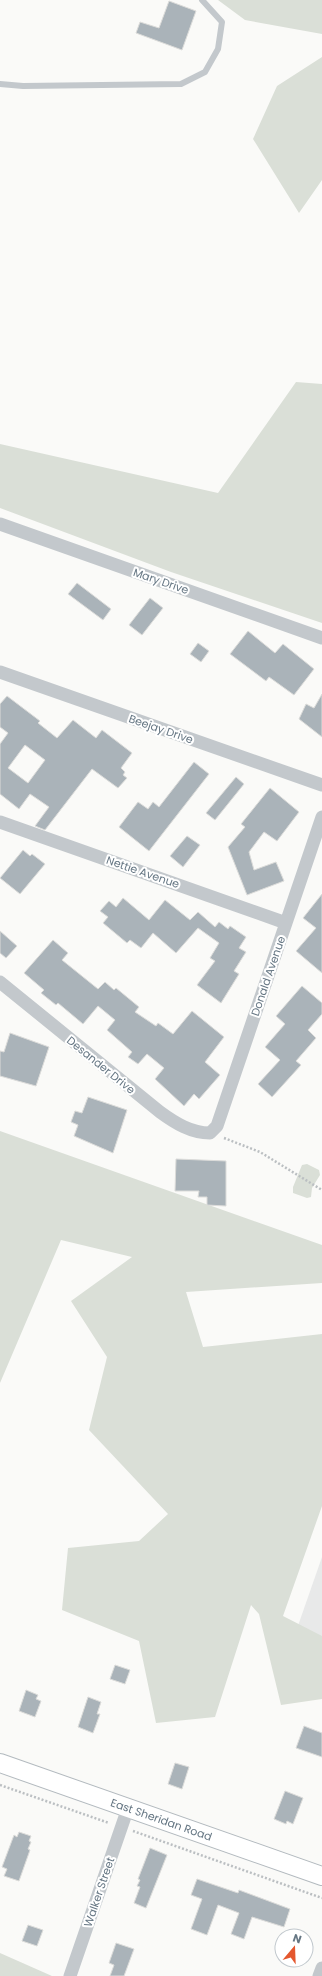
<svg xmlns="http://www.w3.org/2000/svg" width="322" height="1976" font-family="Poppins,sans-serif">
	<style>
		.built { fill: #e8e9e9 }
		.green { fill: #dadfd7 }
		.building { fill: #aab3b9; stroke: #dcdcda; fill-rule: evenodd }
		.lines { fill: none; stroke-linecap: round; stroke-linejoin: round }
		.secondary-casing { stroke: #b3babf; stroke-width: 20 }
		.path { stroke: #bbbfc2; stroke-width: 2.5; stroke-dasharray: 2 2; stroke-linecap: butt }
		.lane { stroke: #c3c8cc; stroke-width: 6 }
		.street { stroke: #c3c8cc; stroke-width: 13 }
		.secondary { stroke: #fff; stroke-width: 18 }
		.labels { text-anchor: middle; stroke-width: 4; stroke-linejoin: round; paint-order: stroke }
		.street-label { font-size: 11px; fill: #657683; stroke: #fff }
	</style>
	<rect width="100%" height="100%" fill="#fafaf8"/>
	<path class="built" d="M322,1557V1650L293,1640Z"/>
	<path class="green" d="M218,0H322V34L245,20Z
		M322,57V180L299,213L253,139L277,86Z
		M296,382L322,384V623L171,572L0,508V444L218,493Z
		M0,1131L322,1245V1283L186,1292L203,1347L322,1334V1506L283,1616L322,1636V1699L281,1705L259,1614L251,1605L215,1717L156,1723L139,1641L62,1610L68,1548L139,1541L168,1514L89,1430L107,1357L71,1301L132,1257L61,1240L0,1383Z
		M307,1164L319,1170L320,1175L312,1188L311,1197L307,1198L293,1193V1187L302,1165Z
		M0,1953L52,1976H0Z"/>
	<path class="building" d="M169,1L196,11L182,50L136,33L140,22L159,28Z
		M77,583L111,609L103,620L68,594Z
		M150,598L163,608L142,635L129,625Z
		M248,631L275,653L283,644L314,669L294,695L269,677L266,681L230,654Z
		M198,643L209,651L201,662L190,654Z
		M322,694V737L299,719L306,704L314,708Z
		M7,696L40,721L38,723L57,738L73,720L96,738L102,730L132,753L121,768L125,772L123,775L127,778L118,788L92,769L45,830L35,826L49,807L30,794L19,809L0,794V744L8,733L0,727V704ZM25,745L45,760L28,783L8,768Z
		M194,762L209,774L149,851L119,827L138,802L148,809L153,802L159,807Z
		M236,777L244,784L215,820L206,813Z
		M270,788L299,812L277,841L264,832L249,852L254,870L276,862L284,881L247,895L228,847L245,827L241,824Z
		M187,836L200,845L183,867L170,856Z
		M23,850L30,856L32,854L45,864L20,894L0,878Z
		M322,894V973L296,951L316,928L303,918Z
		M123,898L149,920L165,900L190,920L198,912L215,927L219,922L228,929L230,926L246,937L239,948L246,952L234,971L239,974L221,1003L197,985L215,961L210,958L219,943L198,928L176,953L153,933L141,948L130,940L127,943L103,923L108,917L100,911L109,901L116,907Z
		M0,931L17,946L6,958L0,953Z
		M53,940L68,953L62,960L98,989L105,982L114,990L116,988L139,1007L135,1012L156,1026L158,1023L173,1034L192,1011L224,1037L205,1062L220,1075L199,1099L194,1094L184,1106L155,1079L164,1068L147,1054L138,1064L128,1057L132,1052L107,1030L115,1020L98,1006L83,1024L58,1003L56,1005L41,993L44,990L24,973Z
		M302,986L322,1003V1014L308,1030L316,1038L296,1061L301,1065L272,1097L258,1084L280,1060L265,1047L285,1024L276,1016Z
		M10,1033L49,1047L36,1086L0,1076V1051L4,1052Z
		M88,1097L127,1110L113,1153L74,1136L78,1125L71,1122L75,1111L82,1113Z
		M176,1159L226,1161V1206L207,1205V1197H198L199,1191H175Z
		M115,1665L130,1670L125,1684L110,1679Z
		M26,1690L38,1695L36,1699L41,1701L35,1717L19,1711Z
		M88,1697L101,1702L97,1714H100L93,1733L78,1727Z
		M304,1726L322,1733V1757L296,1748Z
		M175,1763L189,1767L182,1789L168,1784Z
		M285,1791L303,1798L293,1824L287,1821L286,1824L274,1819Z
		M19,1832L31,1836L29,1841L31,1842L28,1849L30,1850L19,1881L4,1876L7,1869L2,1867L14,1835L17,1837Z
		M150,1848L167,1855L146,1908L134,1903L140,1887L137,1886L140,1880L138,1879Z
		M197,1879L238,1893L239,1890L290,1909L284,1927L252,1917L244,1939L231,1934L239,1913L218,1905L207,1935L191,1929L202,1899L191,1895Z
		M28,1925L43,1930L37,1946L22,1941Z
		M116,1943L134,1949L124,1976H110L114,1965L109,1963Z"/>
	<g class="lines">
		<defs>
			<g id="secondary">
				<path id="s1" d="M0,1763L322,1876"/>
			</g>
		</defs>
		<use href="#secondary" class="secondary-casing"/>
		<path class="path" d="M224,1138L260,1152L322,1190
			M0,1785L109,1823
			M133,1831L322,1898"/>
		<path class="lane" d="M0,84L23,86L181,84L205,72L218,49L222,22L202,0"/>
		<path class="street" d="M0,524L322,638
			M0,672L322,785
			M0,822L286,923
			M0,982L160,1112C175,1123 191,1133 210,1133L217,1126L322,817
			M70,1976L128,1808
			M319,1976L322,1968"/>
		<use href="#secondary" class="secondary"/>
	</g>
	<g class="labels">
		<g class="street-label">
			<text transform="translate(161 581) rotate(19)" y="4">Mary Drive</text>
			<text transform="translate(161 729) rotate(19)" y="4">Beejay Drive</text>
			<text transform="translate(143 872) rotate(19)" y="4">Nettie Avenue</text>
			<text transform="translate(268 976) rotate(-71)" y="4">Donald Avenue</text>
			<text transform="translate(101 1065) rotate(39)" y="4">Desander Drive</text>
			<text dy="4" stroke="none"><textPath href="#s1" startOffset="171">East Sheridan Road</textPath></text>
			<text transform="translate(99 1892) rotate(-71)" y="4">Walker Street</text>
		</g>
	</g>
	<g transform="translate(294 1948) rotate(19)"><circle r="19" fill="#ffffff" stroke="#c1c8cd"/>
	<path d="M0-3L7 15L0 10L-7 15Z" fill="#e4572e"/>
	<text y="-6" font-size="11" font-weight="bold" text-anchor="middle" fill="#657683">N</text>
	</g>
</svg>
